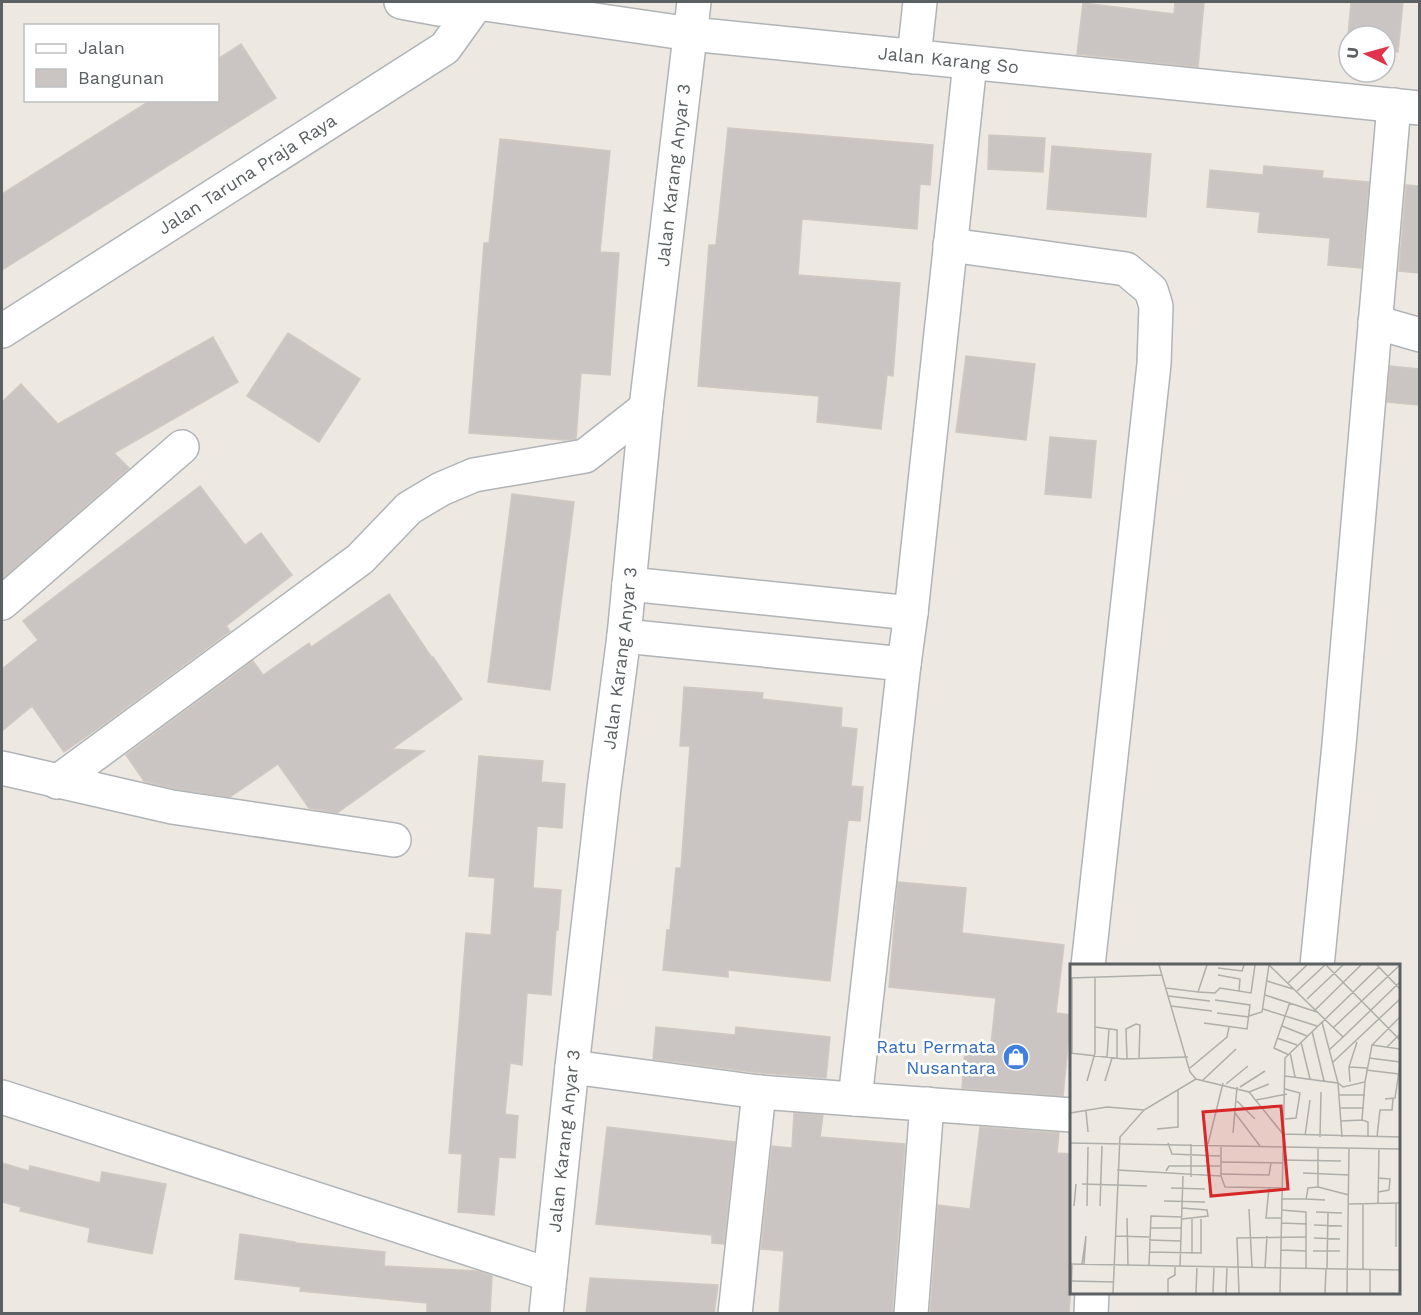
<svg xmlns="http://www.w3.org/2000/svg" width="1421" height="1315" font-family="'Work Sans',sans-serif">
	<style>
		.building { fill: #cac5c2; stroke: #d1c8c1; stroke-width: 1.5 }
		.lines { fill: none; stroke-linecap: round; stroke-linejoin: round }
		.minor-casing { stroke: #b0b4b7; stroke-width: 36 }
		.tertiary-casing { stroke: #b0b4b7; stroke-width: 36 }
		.minor { stroke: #fff; stroke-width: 33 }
		.tertiary { stroke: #fff; stroke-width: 33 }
		.labels { text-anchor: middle; stroke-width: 5; stroke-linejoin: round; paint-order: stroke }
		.street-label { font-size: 18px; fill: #5b6062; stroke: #fff }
		.shop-label { font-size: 18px; fill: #366cbe; stroke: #fff; text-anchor: end }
		.inset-road { fill: none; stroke: #afaeab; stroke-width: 1.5 }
		.view { fill: #d62828; fill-opacity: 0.15; stroke: #d62828; stroke-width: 3 }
		.inset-edge { fill: none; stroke: #5b6062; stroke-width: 3 }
	</style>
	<rect width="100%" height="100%" fill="#ede8e2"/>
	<path class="building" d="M1175,2H1204L1198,67L1077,54L1083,3L1174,14Z
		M1351,2H1403L1398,52L1385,51V36H1349V48H1347Z
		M241,44L276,98L2,270V194L151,100H218V59Z
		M728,128L933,145L930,185L920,184L917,229L802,219L798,275L900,283L893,376L887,375L881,429L817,422L819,396L698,386L709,245H716Z
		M989,135L1045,138L1043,172L988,169Z
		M500,139L610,151L600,252L619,253L610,375L581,373L576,439L565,440L469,433L484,243H489Z
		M1052,146L1151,154L1146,217L1047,209Z
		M1264,166L1323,171L1322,178L1369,182L1361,268L1328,265L1330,238L1258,232L1260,212L1207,207L1210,170L1263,175Z
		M1406,185L1419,186V273L1399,271Z
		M288,333L360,379L319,442L247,396Z
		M213,337L238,382L114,453L129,468L2,579V402L21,384L58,424Z
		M966,356L1035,364L1026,440L956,432Z
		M1390,366L1419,369V405L1387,402Z
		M1050,437L1096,441L1091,498L1045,494Z
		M200,486L245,545L261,533L292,575L226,626L230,631L104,724L64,752L32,706L2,731V669L38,640L23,621Z
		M512,494L574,502L550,690L488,682Z
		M389,594L432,658L433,657L462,699L392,749L424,751L337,813L309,808L278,764L230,797L175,789L144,781L126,755L253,661L263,675L309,643L311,647Z
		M684,687L763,693L762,699L842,708L841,727L857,729L851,786L863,787L860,821L848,820L830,981L728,970V977L663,970L667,930H670L676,868H681L690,746H680Z
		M479,756L543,761L541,782L565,784L562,828L537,826L533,888L561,890L558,930H556L551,995L527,993L522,1065L510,1063L505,1114L518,1116L515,1158L499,1157L494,1215L458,1212L462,1154L449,1153L466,933L491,935L495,878L469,876Z
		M898,882L966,888L962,933L1064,945L1056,1013L1071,1015L1063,1096L962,1088L965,1050L990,1053L996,998L889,987Z
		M656,1027L735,1035L736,1027L830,1037L826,1078L761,1073L653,1059Z
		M794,1113L823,1115L820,1137L905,1144L892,1314H779L784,1251L761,1249L772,1146L792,1148Z
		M607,1127L735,1142L724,1244L712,1243V1235L596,1224Z
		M980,1127L1059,1133L1057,1153L1071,1154V1286L1069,1314H930L938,1205L970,1209Z
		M2,1163L29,1171L30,1166L100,1183L102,1172L166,1184L152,1254L88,1242L90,1228L20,1211L21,1207L2,1202Z
		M240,1234L295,1242V1243L385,1252L384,1266L478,1271L492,1276L490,1314H427V1303L300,1291L301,1287L235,1279Z
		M590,1278L718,1285L714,1314H586Z"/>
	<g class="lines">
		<defs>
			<g id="minor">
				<path d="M401,2L439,9L478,3"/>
				<path d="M914,57L920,2"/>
				<path d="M950,245L1126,269L1151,290L1156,306L1154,364L1088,966"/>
				<path d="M1375,322L1420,335"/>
				<path d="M629,584L911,613"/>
				<path d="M2,603L182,447"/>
				<path d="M624,636L904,664"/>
				<path d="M2,768L172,807L394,840"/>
				<path d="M57,782L360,559L409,508L441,489L474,475L585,456L646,408"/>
				<path d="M1317,966L1339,745L1394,105"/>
				<path d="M572,1067L759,1092L1072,1115"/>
				<path d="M2,1097L550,1275"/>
				<path d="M855,1099L904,664L911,613L970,63"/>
				<path id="s1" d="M546,1314L572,1067L604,788L624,636L646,408L694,2"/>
				<path d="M735,1314L759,1092"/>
				<path d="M911,1314L927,1104"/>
				<path d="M1091,1314L1092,1292"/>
			</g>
			<g id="tertiary">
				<path id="s2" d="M478,3L691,34L1420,108"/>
				<path id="s3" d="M2,331L445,48L478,2"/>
			</g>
		</defs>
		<use href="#minor" class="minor-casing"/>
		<use href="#tertiary" class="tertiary-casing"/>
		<use href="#minor" class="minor"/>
		<use href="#tertiary" class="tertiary"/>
	</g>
	<defs>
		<symbol id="shop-disc" viewBox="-11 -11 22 22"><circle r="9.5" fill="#3f7fe0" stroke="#fff"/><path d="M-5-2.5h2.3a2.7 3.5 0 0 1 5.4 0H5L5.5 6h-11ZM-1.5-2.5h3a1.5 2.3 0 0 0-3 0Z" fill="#fff"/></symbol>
	</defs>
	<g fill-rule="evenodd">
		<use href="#shop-disc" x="1001" y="1042" width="30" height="30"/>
	</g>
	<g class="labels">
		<g class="street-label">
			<text dy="6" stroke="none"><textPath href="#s2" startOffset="474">Jalan Karang So</textPath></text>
			<text dy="6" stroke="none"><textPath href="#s1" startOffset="1146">Jalan Karang Anyar 3</textPath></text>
			<text dy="6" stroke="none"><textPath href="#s3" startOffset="291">Jalan Taruna Praja Raya</textPath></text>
			<text dy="6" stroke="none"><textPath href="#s1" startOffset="660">Jalan Karang Anyar 3</textPath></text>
			<text dy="6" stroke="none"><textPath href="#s1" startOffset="174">Jalan Karang Anyar 3</textPath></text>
		</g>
		<g class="shop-label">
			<text x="996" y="1053">Ratu Permata<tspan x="996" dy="21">Nusantara</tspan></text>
		</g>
	</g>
	<g transform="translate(1070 964)">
		<rect width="330" height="330" fill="#ede8e2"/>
		<path class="inset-road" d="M89,1L120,108L126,115L179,128L213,170L330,173M199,1L273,73L259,86M256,1L330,76M307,1L330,25M148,4L172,7L174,1M148,11L170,15L169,27M0,14L92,11M2,14V89M197,17L223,25M218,19L237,1M96,24L128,28L137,1M227,27L255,1M128,28L145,29L150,24L181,29L185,1M195,31L247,48M98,32L140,37M237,35L273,1M101,42L142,47M193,45L247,62M245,46L291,1M147,49L179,53M179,52L192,48L199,1M134,59L177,65L180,41L145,36M212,62L237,72M25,63L47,66V95M264,63L330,1M242,67L254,117M273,73L330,18M207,74L227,81M231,78L240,115M302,81L330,85M317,83L330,70M220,88L225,113M0,89L53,95L118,93M219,91L204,84L220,38M37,93L39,65M299,94L330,98M57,95L56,65L66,60L70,61L69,94M262,99L330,35M279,103L297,104M120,104L157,73L159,63M296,106L329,110M215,112L268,119L252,58M133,116L166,85M17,117L25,89V14M35,117L42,94M280,118L279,103L287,78M295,118L292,156L298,158V173M156,120L178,102M170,123L195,107M179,128L199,120M269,131H295M315,135L325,134L330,101M186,136L217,130M167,137L185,155M270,144H294M16,147L18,168M0,149L37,143L74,146M165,149L190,182M215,155L226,154L230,129L215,125M271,157L292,156M87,165L108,163V126M163,169L167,123M235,172L240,136M250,173L251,128M272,173L268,119L273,123L295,118L302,81L330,53M307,173L310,146H322L323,135M0,179L330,185M98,179L102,190L150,192M121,180V213M138,180L153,119M248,183V223L238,224L236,235L255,236M212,196L271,197M150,198L212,199M47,206L151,212V181M96,207L99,202H150M233,209L279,211M150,210L199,211L201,199M151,212L155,223L212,224M12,220L77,222M248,223L279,231M101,224L135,225M199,224L196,254H211M308,228L319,226L320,215L308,214M211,235H236M94,237L135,238M279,240L330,239M308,240L309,184M4,242L6,220M17,242L18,183M30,242L32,182M179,245L182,303M211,246L236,248V304M246,248L272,249M57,254L58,301M112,255L138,252L137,246L112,244M211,259L237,260M244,261L272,262M80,264H111M45,272L79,273M244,274L270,275M79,276L111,277M326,283V239M211,286L236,287M243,287H270M79,288L131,289V255M122,290V255M0,300L330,306M12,300L16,272L14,300M79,301L81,252L112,253M110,302L113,212M195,304L197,272M257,305L258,249M293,306V239M0,317L44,318M1,329L2,300M43,329L50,173L74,146L126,115M98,329V315L105,311V302M126,329L127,302M143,329L144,303M156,329L157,303M169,329L167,274L237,273M210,329L215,94L309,3M255,329L256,305M277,329L279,184M300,329V306"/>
		<path class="view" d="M211,142L218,225L141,232L133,148Z"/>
		<rect width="330" height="330" class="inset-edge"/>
	</g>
	<rect width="1421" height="1315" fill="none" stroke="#5b6062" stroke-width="6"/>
	<rect x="24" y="24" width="195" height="78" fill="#ffffff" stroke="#bdbfc0" stroke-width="1.5"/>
	<rect x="36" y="44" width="30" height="9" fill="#ffffff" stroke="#bdbfc0" stroke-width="1.5"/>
	<text x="78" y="54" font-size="18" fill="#5b6062">Jalan</text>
	<rect x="36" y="69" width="30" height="18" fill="#cac5c2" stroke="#bdbfc0" stroke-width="1.5"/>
	<text x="78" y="84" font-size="18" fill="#5b6062">Bangunan</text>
	<g transform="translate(1367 54) rotate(275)"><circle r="28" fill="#ffffff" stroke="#bdbfc0" stroke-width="1.5"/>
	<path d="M0-4.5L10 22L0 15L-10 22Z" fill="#e1344c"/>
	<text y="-9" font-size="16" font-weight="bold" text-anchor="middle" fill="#5b6062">U</text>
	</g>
</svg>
